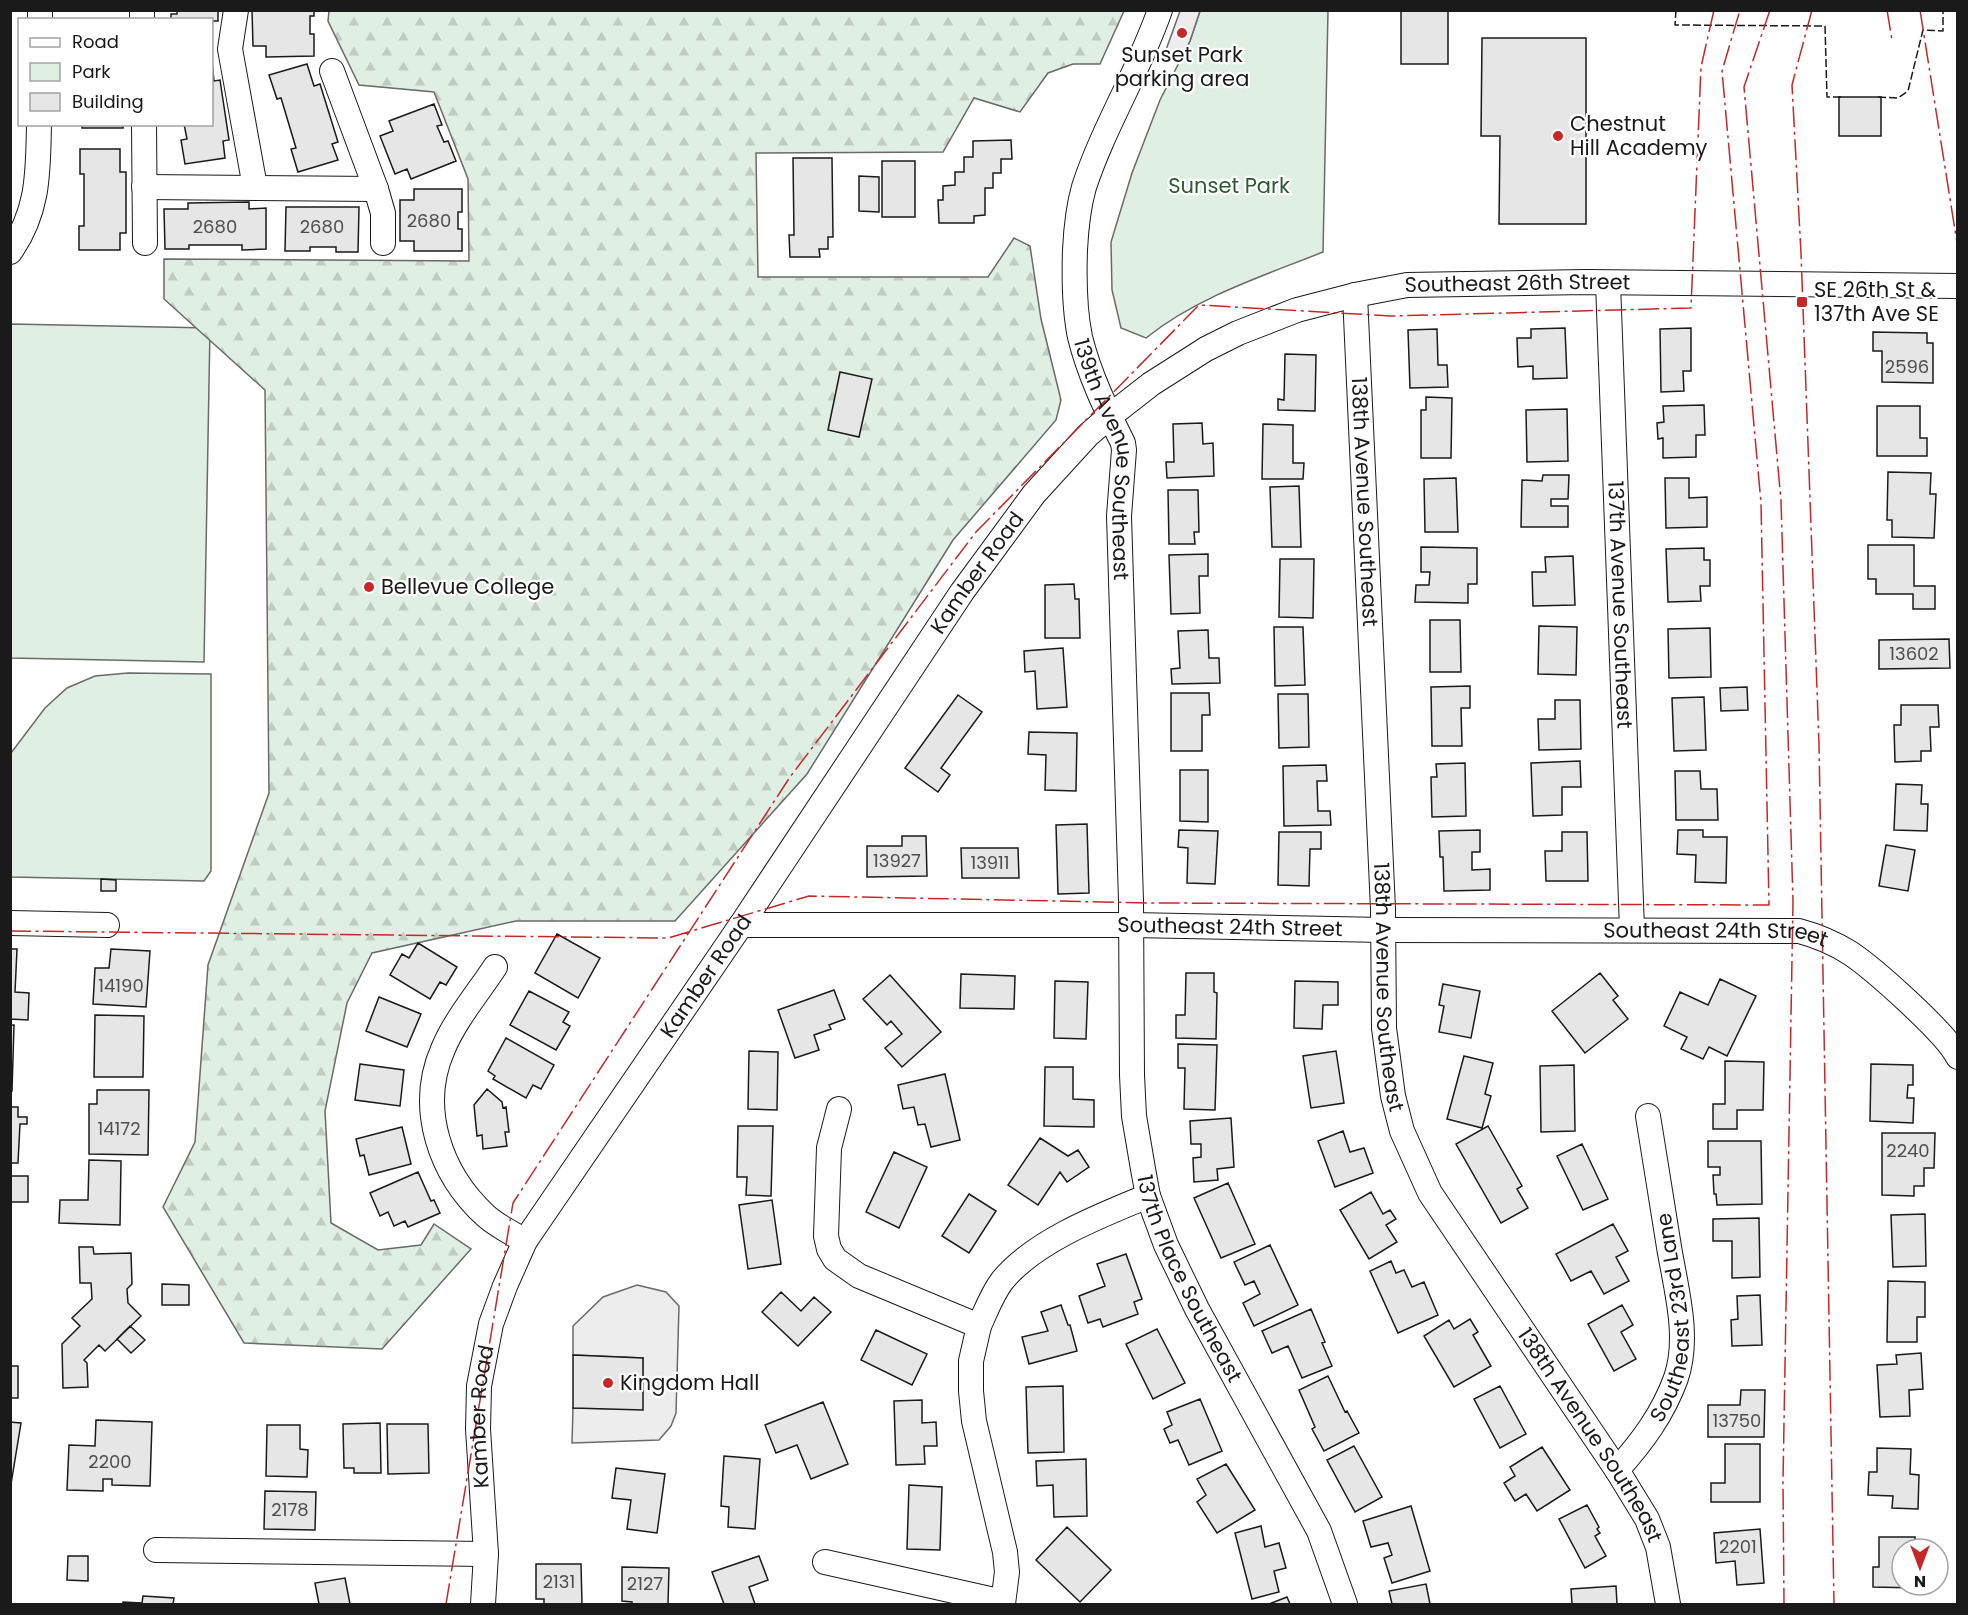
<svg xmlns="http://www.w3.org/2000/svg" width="1968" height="1615" font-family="Poppins,sans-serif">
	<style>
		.green { fill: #e0efe3; stroke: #6a6a6a; stroke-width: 1.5 }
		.forest { fill: url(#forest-firs); stroke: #6a6a6a; stroke-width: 1.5 }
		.parking { fill: #ededed; stroke: #6a6a6a; stroke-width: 1.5 }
		.building { fill: #e6e6e6; stroke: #1a1a1a; stroke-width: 1.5 }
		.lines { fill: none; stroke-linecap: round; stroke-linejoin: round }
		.minor-casing { stroke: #1a1a1a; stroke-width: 26 }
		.minor { stroke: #fff; stroke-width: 24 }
		.fence { stroke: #1a1a1a; stroke-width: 1.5; stroke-dasharray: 8 3; stroke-linecap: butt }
		.power { stroke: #c62828; stroke-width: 1.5; stroke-dasharray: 21 4.5 3 4.5; stroke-linecap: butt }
		.poi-dot { fill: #c62828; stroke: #fff; stroke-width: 2 }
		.labels { text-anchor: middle; stroke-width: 4.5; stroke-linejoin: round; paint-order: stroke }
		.number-label { font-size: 18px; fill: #4d4d4d }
		.poi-label { font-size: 21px; fill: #1a1a1a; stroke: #fff; text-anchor: start }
		.park-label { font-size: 21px; fill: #2b5a34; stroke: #fff }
		.street-label { font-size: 21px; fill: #1a1a1a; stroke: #fff }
	</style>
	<defs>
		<pattern id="forest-firs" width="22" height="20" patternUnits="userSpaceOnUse" patternTransform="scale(1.5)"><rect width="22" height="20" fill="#e0efe3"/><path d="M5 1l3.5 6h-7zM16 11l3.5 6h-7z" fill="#c0ccc2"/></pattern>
	</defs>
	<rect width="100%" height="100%" fill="#fff"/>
	<path class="green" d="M1200,11H1328L1323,252C1263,276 1197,297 1146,338L1121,328L1112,290L1111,242L1132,173L1160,100L1190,41Z
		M11,324L210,328L204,662L11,658Z
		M128,673L211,674V871L204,881L11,877V753L45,708L67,688L95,676Z"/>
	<path class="forest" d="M329,11H1124L1100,64H1073L1048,73L1020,112L974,98L943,152L756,153L758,277H988L1014,238L1030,246L1041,319L1061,400L1056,420L953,540L807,774L675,921H516L372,953L347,1003L325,1111L331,1223L378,1250L421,1245L434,1224L471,1249L382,1349L244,1343L163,1207L195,1142L208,965L269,793L265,390L164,299V259L469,261L468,179L434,92L359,85L328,21Z"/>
	<path class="parking" d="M1180,11H1200L1190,41L1183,55L1162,61Z
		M637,1285L666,1292L679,1306L676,1413L671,1426L659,1440L572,1443L573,1408L642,1409L643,1358L573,1355V1326L603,1297Z"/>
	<path class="building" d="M177,10H218V21H212V38V20H171V14H177Z
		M252,10H314V16H310V34H314V56L266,57V46H253Z
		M1401,10H1448V64H1401Z
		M1482,38H1586V224H1499L1500,136H1481Z
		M212,61L214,81L220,80L229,140L223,141L225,158L185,164L181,140L187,139L184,124H212Z
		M307,64L314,86L320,84L338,142L332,144L338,160L298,172L291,149L296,148L281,98L277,99L269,75Z
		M1839,97H1881V136H1839Z
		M434,104L442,125L437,126L444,142L448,141L456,161L411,179L407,169L395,174L380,136L393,131L389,121Z
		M82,124H123V128H82Z
		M1011,140L1012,159H1001V173H993V188H985V215L974,216V223H939L938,200H943V186L955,185V172H964V157H973V141Z
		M80,149H120V172H126V233H120V250H79V226H84V174H80Z
		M793,158H832L833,237H828V249H819L820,257H790L789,235H794Z
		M882,161H915V217H882Z
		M859,176L879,177V212L859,211Z
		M414,189H462V212H458V229H462V251H414V241H400V200H414Z
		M249,202V209L266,208V249L242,250V245H189V249H165L164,209H188V203Z
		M286,207H359L358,252H336V247H310V251H285Z
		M1565,328L1567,378L1533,379V366L1518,367L1517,338H1531V329Z
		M1691,328V371H1683L1684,391L1661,392L1660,329Z
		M1437,329L1438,365H1447L1448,387L1410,388L1408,330Z
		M1873,332L1927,333V343H1933V383L1882,382V351H1873Z
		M1285,354L1316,355L1315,411L1278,410V399L1284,400Z
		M840,372L872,379L859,437L828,430Z
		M1426,397L1452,398L1451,458H1421V410H1426Z
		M1704,405L1705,435H1696V457L1663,458V438L1658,439L1657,423L1664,422L1663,406Z
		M1877,406H1920V438H1927V456H1877Z
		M1567,409L1568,461L1527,462L1526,410Z
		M1202,423L1203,444L1213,443L1214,476L1167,478L1166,462H1174L1173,424Z
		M1263,424L1293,425V463H1304L1303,479H1262Z
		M1888,472L1931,473L1930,494H1936L1934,538L1892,537V520H1887Z
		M1543,475H1569L1568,499H1551V506H1568V527H1521L1522,480L1542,481Z
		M1456,478L1458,532H1425L1424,479Z
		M1665,478H1689V498L1707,497V527L1666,528Z
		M1299,486L1301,547H1272L1270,487Z
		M1168,490H1198L1199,532H1194L1195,544H1169Z
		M1868,545H1914V586H1935V609H1913V594H1876V579H1868Z
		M1421,547L1477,548V584H1468V603L1415,602L1416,585H1429L1430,572H1421Z
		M1704,548V560H1710V586H1700L1701,601L1668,602L1666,549Z
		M1208,554V576H1199L1200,613L1171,614L1169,555Z
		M1573,556L1575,605L1533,606L1532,572H1546L1545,557Z
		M1280,559H1314L1313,618L1279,617Z
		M1074,584L1075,599H1079L1080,638H1045V585Z
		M1430,620H1460L1461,672H1430Z
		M1539,626L1577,627L1576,675L1538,674Z
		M1274,627H1303L1305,685L1275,686Z
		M1710,628L1711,677L1669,678L1668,629Z
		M1208,630L1209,658H1219L1220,683L1172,684L1171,669L1180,668L1178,631Z
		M1949,639L1950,668L1879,669V640Z
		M1063,648L1067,707L1037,709L1035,671L1025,672L1024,651Z
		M1470,686V708H1461L1462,746H1432L1431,687Z
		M1747,687L1748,710L1721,711L1720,688Z
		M1171,693H1209L1210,715H1202V751H1171Z
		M1278,694H1308L1309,747L1279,748Z
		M958,695L982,712L941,768L950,775L938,792L905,768Z
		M1704,697L1706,750L1674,751L1672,698Z
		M1555,700H1580L1581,749L1539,750L1538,719H1555Z
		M1901,705H1938L1939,727H1930L1931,751H1921V761L1895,762L1894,725H1901Z
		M1029,732L1077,733L1076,791L1045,790L1046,755L1028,754Z
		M1580,761L1581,787H1562V815L1533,816L1531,763Z
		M1465,763L1466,816L1432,817L1431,777H1437L1436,764Z
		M1326,765L1327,781H1317L1318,811H1330L1331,825L1284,826L1283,766Z
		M1180,770H1208V822L1180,821Z
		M1675,771H1700L1701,789H1717L1718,820H1676Z
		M1896,784L1922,785L1921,804H1928L1927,831L1894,830Z
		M1087,824L1089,893L1058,894L1056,825Z
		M1179,830L1218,831L1215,884L1187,883L1188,848L1178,847Z
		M1480,830V852H1472V870L1490,869V890L1444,891L1443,857H1440L1439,831Z
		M1678,830H1703V837H1727L1726,883L1695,882L1696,855L1677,854Z
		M1279,832H1321V849H1310L1309,886L1278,885Z
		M1562,832H1587L1588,881H1546L1545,851H1562Z
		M902,836H926L927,876L867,877V846H902Z
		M1886,845L1915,850L1908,891L1879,886Z
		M961,848H1018L1019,878H962Z
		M101,879L116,880V891H101Z
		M557,934L600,958L578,998L535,973Z
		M418,943L457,967L446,985L440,982L430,999L390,975L402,954L409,958Z
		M10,949H17L15,992L29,993L28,1020L10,1019Z
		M111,949L150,951L146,1007L93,1004L95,968H109Z
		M1186,973H1214V992L1217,993L1216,1039L1176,1038V1015H1185Z
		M1600,973L1618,996L1613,1000L1628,1019L1585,1053L1552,1011Z
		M961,974L1015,976L1014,1009L960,1008Z
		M890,975L941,1032L902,1067L885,1048L902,1034L891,1021L887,1025L863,999Z
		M1720,979L1756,996L1727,1056L1709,1047L1703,1059L1681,1049L1687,1037L1664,1026L1680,992L1708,1005Z
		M1055,981L1088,982L1086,1039L1054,1038Z
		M1295,981L1338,982V1005H1323L1322,1029L1294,1028Z
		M1443,984L1480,991L1471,1038L1439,1032L1444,1006L1439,1005Z
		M834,990L845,1019L829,1025L831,1029L814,1035L819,1050L795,1058L778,1010Z
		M529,991L569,1012L563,1022L570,1026L556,1050L510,1025Z
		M379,997L421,1014L407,1047L366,1031Z
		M95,1015L144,1016L143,1077H94Z
		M10,1025H14L12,1091H10Z
		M506,1038L554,1065L541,1089L533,1085L526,1098L493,1079L495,1076L488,1071Z
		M1178,1044L1217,1045L1215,1110L1184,1109L1185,1068H1178Z
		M749,1051L778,1052L777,1110L748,1109Z
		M1336,1051L1344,1103L1311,1108L1303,1056Z
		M1464,1056L1493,1063L1485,1094L1491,1096L1482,1128L1447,1119Z
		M1725,1061L1764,1062L1763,1110H1737V1129H1713V1104H1725Z
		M360,1064L404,1070L400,1106L355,1100Z
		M1871,1064L1913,1065V1085H1908L1907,1098H1914L1913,1123L1870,1121Z
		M1574,1065L1575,1131L1541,1132L1540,1066Z
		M1045,1067H1073V1099L1094,1100V1127L1044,1126Z
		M945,1074L960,1140L931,1147L925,1124L918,1125L914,1107L903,1109L898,1085Z
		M487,1089L502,1102L503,1108L506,1107L509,1132H505L507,1146L483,1149L482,1135L477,1136L474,1105Z
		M97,1090H149L148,1155L89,1154V1104H97Z
		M10,1107H18V1117H27V1124H20L18,1163H10Z
		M1231,1118L1234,1167L1217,1169L1218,1180L1194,1182L1193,1158L1201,1157V1144H1191L1190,1121Z
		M738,1126H773L771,1196L746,1195L747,1177H737Z
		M1488,1126L1522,1186L1517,1189L1528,1208L1501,1223L1456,1144Z
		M402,1127L411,1164L369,1175L364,1155L360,1156L356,1139Z
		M1343,1131L1350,1152L1364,1148L1373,1173L1335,1187L1318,1141Z
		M1882,1133H1935L1934,1168H1924V1186H1914V1196L1882,1195Z
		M1040,1138L1068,1156L1078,1150L1089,1167L1067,1182L1060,1172L1038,1205L1008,1185Z
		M1708,1141H1761L1762,1204L1717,1205L1716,1194H1714L1713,1175H1720V1167H1708Z
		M1582,1144L1608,1199L1583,1210L1557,1156Z
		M894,1152L927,1167L899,1228L866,1212Z
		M89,1160L121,1161L120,1225L59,1223L60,1200H88Z
		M418,1172L431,1201L434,1200L440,1213L408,1227L405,1221L394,1226L388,1212L380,1216L370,1193Z
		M10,1176H28V1202H10Z
		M1228,1183L1255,1244L1221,1258L1194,1198Z
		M1371,1192L1383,1214L1390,1210L1396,1219L1386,1225L1397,1242L1369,1259L1340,1210Z
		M969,1194L996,1211L969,1253L942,1236Z
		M772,1200L781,1264L748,1269L739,1205Z
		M1925,1214L1926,1266L1893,1267L1891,1215Z
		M1759,1218L1760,1277L1732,1278V1241H1713V1219Z
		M1613,1224L1628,1251L1616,1257L1629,1281L1604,1294L1591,1271L1571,1281L1556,1254Z
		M1270,1245L1298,1305L1254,1326L1243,1303L1260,1294L1254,1281L1245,1285L1234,1262Z
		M79,1247H93L94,1254L131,1253L132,1284L127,1289L128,1303L141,1316L105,1351L99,1345L84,1360L87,1363L88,1387L63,1388L62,1344L80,1326L72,1318L92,1299L91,1283H80Z
		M1126,1254L1142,1299L1134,1302L1138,1314L1103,1327L1100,1319L1088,1323L1079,1296L1105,1286L1097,1264Z
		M1391,1261L1396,1273L1404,1270L1412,1287L1424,1282L1438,1315L1398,1333L1370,1271Z
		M1888,1281L1925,1282V1317H1917V1342H1887Z
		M162,1284L189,1285V1305H162Z
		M781,1292L801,1311L814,1297L831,1312L798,1346L762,1312Z
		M1760,1295L1762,1345L1732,1346L1731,1320L1738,1319L1737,1296Z
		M1061,1305L1068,1325H1070L1077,1351L1029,1364L1022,1337L1048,1331L1041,1312Z
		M1622,1305L1633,1325L1621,1332L1636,1359L1614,1371L1588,1324Z
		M1311,1309L1325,1342L1322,1343L1332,1366L1302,1378L1288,1346L1272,1353L1262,1331Z
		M1470,1319L1478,1332L1473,1335L1491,1366L1454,1387L1424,1336L1449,1320L1454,1329Z
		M130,1326L145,1340L131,1353L117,1339Z
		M1157,1329L1185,1383L1153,1399L1126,1344Z
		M876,1330L927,1354L912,1385L861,1360Z
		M1921,1353L1923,1389L1909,1390L1910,1416L1880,1417L1877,1365L1897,1364L1896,1355Z
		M573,1355L643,1358V1410L573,1408Z
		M10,1366H18V1398H10Z
		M1328,1376L1345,1412L1347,1411L1359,1433L1324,1451L1312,1429L1315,1427L1299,1390Z
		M1063,1386L1064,1452L1028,1453L1026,1387Z
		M1500,1386L1526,1434L1500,1448L1474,1399Z
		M1741,1390H1765L1764,1437H1708V1405H1740Z
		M1200,1399L1222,1451L1189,1465L1178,1440L1170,1443L1164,1429L1172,1425L1167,1412Z
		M922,1400V1423L936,1422L937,1446H924L925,1464L896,1465L894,1401Z
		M823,1402L848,1464L811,1479L797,1445L776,1453L765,1425Z
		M96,1420L152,1422L150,1486L112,1485V1479H103V1491L67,1490L69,1445L95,1446Z
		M10,1422L21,1423L11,1484H10Z
		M380,1423L381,1473H354V1468H344L343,1424Z
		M387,1424H428L429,1473L388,1474Z
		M267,1425H300V1449L308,1450L307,1477L266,1476Z
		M1725,1444H1760V1502H1711V1483H1725Z
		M1354,1446L1382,1497L1355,1512L1327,1460Z
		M1542,1447L1570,1490L1537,1511L1526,1494L1515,1501L1504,1483L1515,1476L1510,1467Z
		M1877,1448L1911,1449L1910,1474L1919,1475L1918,1509L1892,1508L1893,1496L1868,1495L1869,1472H1877Z
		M724,1456L760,1459L755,1529L728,1527L729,1507L721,1506Z
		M1086,1459L1087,1516L1054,1517L1053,1485L1037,1486L1036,1461Z
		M1226,1464L1255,1510L1217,1533L1197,1502L1206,1495L1197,1479Z
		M616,1468L665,1474L657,1533L627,1529L631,1500L612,1498Z
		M909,1485L942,1487L940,1550L907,1549Z
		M265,1491L316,1492L315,1530L264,1529Z
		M1587,1505L1599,1527L1597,1529L1600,1533L1595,1536L1606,1556L1585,1568L1559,1519Z
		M1411,1506L1430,1571L1392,1583L1384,1558L1392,1555L1388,1543L1371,1547L1363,1521Z
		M1261,1526L1265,1547L1279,1543L1286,1568L1274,1571L1279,1592L1252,1599L1235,1533Z
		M1067,1527L1111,1570L1080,1602L1036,1560Z
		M1760,1529L1764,1583L1737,1585L1735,1561L1716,1563L1714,1533Z
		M1879,1537H1915V1549H1902V1585H1917V1588L1873,1587V1567H1879Z
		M68,1556H88V1581L67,1580Z
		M759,1556L768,1580L749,1587L755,1604H724L712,1572Z
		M536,1564H581L582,1604H544V1599H536Z
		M622,1567L669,1568L668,1604H632V1602L622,1601Z
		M345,1578L350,1604H319L315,1583Z
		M1426,1584L1430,1604H1392L1389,1591Z
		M1616,1586L1617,1604H1572L1571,1589Z
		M143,1596L174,1598L173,1604H123V1602L142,1603Z
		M1287,1597L1290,1604H1269Z"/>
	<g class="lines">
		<defs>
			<g id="minor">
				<path d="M142,10V20"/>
				<path d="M236,10L230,49L255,187"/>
				<path id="s1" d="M1160,10C1139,71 1104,126 1084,187C1078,208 1076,229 1075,250C1074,279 1074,308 1080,337C1089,374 1106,409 1123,443L1124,450L1119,516L1131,901L1132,1075L1134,1116L1143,1169L1148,1196L1166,1245L1197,1309L1319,1531L1345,1604"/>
				<path d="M40,20V10"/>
				<path d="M332,71L376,189L383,213V243"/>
				<path d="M144,124L145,243"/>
				<path d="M144,187L376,189"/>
				<path d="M10,252C39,211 38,172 39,124"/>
				<path id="s2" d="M1608,283L1632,929"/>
				<path id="s3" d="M1355,295L1383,909L1384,1028L1393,1096L1402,1131L1430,1193L1617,1470L1647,1519L1658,1547L1668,1604"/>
				<path d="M10,923L107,925"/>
				<path id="s4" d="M741,925H1132L1383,930L1799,931C1818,936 1834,943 1850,953C1874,969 1946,1033 1958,1057"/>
				<path d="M495,967C478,993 455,1020 443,1049C417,1108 440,1174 486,1216C497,1226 512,1233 525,1241"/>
				<path d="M839,1109L829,1148L826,1236L829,1249L835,1259L859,1276L979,1326C986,1311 992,1294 1002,1281C1034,1241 1102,1215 1148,1196"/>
				<path d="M979,1326L971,1361V1391L974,1421L1005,1552L1007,1572L1003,1604"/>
				<path id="s5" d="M1617,1470C1642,1442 1663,1414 1676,1378C1690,1337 1676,1289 1669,1247C1662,1204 1655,1160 1648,1116"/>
				<path d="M156,1550L486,1554"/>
				<path d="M825,1562L1003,1602"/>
				<path id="s6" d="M483,1604L486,1554L478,1429L479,1386L491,1324L505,1286L525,1241L741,925L962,592L1034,494L1088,435L1110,416L1151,384L1206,349L1238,333L1297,310L1355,295L1407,285L1587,282L1958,286"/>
			</g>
		</defs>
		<use href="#minor" class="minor-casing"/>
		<use href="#minor" class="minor"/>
		<path class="fence" d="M1676,10L1675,25L1825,26L1827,97H1842
			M1878,97L1898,98L1908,91L1923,30L1943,31V10"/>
		<path class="power" d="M1770,10L1744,87L1781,501L1793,901L1783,1481L1784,1604
			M1812,10L1792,85L1801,253L1819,744L1834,1604
			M1887,10L1892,40
			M1920,10L1958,249
			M10,931L668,938L809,896L1152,903L1769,905L1761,503L1722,71L1740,10
			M446,1604L513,1203L790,777L976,532L1199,305L1391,316L1691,308L1701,67L1714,10"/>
	</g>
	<g class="poi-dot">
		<circle cx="1182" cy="33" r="6"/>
		<circle cx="1558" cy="136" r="6"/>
		<rect x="1796" y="296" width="12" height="12" rx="3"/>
		<circle cx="369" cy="587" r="6"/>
		<circle cx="608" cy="1383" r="6"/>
	</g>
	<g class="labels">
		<g class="number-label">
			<text x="429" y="227">2680</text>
			<text x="215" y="233">2680</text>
			<text x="322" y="233">2680</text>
			<text x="1907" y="373">2596</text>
			<text x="1914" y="660">13602</text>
			<text x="897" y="867">13927</text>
			<text x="990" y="869">13911</text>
			<text x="121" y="992">14190</text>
			<text x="119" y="1135">14172</text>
			<text x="1908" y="1157">2240</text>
			<text x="1737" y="1427">13750</text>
			<text x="110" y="1468">2200</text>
			<text x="290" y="1516">2178</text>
			<text x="1738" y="1553">2201</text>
			<text x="559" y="1588">2131</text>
			<text x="645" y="1590">2127</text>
		</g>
		<g class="poi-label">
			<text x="1182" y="62" text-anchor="middle">Sunset Park<tspan x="1182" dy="24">parking area</tspan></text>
			<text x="1570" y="131">Chestnut<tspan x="1570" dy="24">Hill Academy</tspan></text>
			<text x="1814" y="297">SE 26th St &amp;<tspan x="1814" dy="24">137th Ave SE</tspan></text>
			<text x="381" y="594">Bellevue College</text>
			<text x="620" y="1390">Kingdom Hall</text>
		</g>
		<g class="park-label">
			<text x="1229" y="193">Sunset Park</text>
		</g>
		<g class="street-label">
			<text dy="7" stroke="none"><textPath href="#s6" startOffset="1824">Southeast 26th Street</textPath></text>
			<text dy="7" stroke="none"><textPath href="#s1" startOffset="471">139th Avenue Southeast</textPath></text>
			<text dy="7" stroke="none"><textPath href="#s3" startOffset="207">138th Avenue Southeast</textPath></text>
			<text dy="7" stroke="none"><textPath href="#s6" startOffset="1178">Kamber Road</textPath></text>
			<text dy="7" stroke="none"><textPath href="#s2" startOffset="322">137th Avenue Southeast</textPath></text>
			<text dy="7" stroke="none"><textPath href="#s4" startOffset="489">Southeast 24th Street</textPath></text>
			<text dy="7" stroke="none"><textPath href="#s4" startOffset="975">Southeast 24th Street</textPath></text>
			<text dy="7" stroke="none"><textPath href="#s6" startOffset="692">Kamber Road</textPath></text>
			<text dy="7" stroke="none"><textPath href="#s3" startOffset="693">138th Avenue Southeast</textPath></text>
			<text dy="7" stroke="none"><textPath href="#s1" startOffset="1305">137th Place Southeast</textPath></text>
			<text dy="7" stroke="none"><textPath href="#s5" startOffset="170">Southeast 23rd Lane</textPath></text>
			<text dy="7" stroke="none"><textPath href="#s6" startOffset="188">Kamber Road</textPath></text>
			<text dy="7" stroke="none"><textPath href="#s3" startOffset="1197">138th Avenue Southeast</textPath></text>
		</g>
	</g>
	<rect width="1968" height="1615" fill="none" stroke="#1a1a1a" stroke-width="24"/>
	<rect x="18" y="18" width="195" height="108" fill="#ffffff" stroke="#a3a3a3" stroke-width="1.5"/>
	<rect x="30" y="38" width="30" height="9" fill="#ffffff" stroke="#a3a3a3" stroke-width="1.5"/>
	<text x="72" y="48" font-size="18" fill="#1a1a1a">Road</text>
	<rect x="30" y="63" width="30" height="18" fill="#e0efe3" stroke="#a3a3a3" stroke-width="1.5"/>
	<text x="72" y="78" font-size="18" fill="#1a1a1a">Park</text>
	<rect x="30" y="93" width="30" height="18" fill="#e6e6e6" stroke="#a3a3a3" stroke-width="1.5"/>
	<text x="72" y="108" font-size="18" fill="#1a1a1a">Building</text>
	<g transform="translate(1920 1567) rotate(180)"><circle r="28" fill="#ffffff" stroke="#a3a3a3" stroke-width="1.5"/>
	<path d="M0-4.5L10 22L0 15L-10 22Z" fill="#c62828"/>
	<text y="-9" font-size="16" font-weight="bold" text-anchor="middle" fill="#1a1a1a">N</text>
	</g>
</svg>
